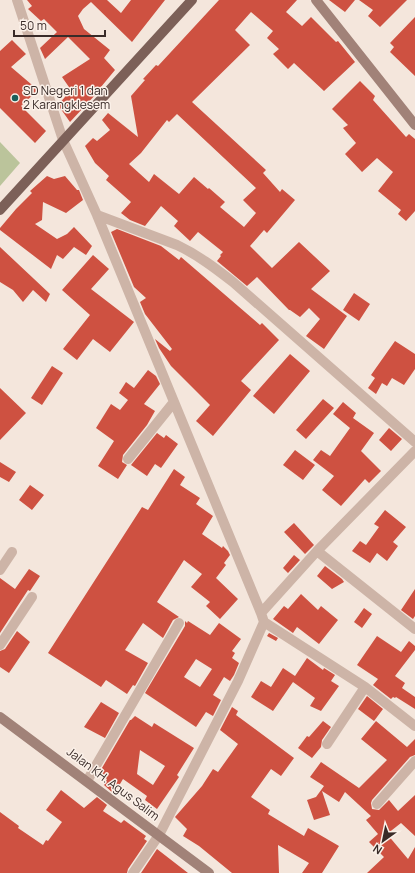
<svg xmlns="http://www.w3.org/2000/svg" width="415" height="873" font-family="Manrope,sans-serif">
	<style>
		.green { fill: #bbc49b }
		.building { fill: #ce5141; fill-rule: evenodd }
		.lines { fill: none; stroke-linecap: round; stroke-linejoin: round }
		.street { stroke: #cdb4a7; stroke-width: 10 }
		.secondary { stroke: #a18278; stroke-width: 10 }
		.primary { stroke: #7c6058; stroke-width: 10 }
		.poi-dot { fill: #1b5e5a; stroke: #fbf1e9; stroke-width: 1.5 }
		.labels { text-anchor: middle; stroke-width: 3; stroke-linejoin: round; paint-order: stroke }
		.poi-label { font-size: 12px; fill: #392b28; stroke: #fbf1e9; text-anchor: start }
		.street-label { font-size: 12px; fill: #392b28; stroke: #fbf1e9 }
	</style>
	<rect width="100%" height="100%" fill="#f4e6dc"/>
	<path class="green" d="M0,142L20,163L0,186Z"/>
	<path class="building" d="M27,0H107L121,13L131,0H165L132,42L91,2L83,9L78,16L84,29L110,50L104,58L115,70L96,93H97L70,122L58,105L71,90L62,77L90,59L68,37L45,59L40,48L57,32L44,19L41,21L28,9L32,6Z
		M219,0H297L286,12L302,26L311,17L336,42L338,41L355,62L324,91L294,63L288,69L273,54L279,49L267,38L273,31L251,12L235,30L250,45L192,102L266,170L263,173L280,192L282,189L295,200L267,233L264,230L250,246L272,268L299,242L330,271L311,289L347,316L324,349L306,336L320,319L309,308L300,317L290,310H289L257,277L247,286L217,261L221,256L220,255L223,252L198,232L190,241L174,226L178,221L161,206L145,226L130,220L121,213L131,202L106,180L109,176L95,163L85,146L93,138L97,141L110,130L102,120L108,113L138,137L131,96L145,80L143,79L156,65L158,66ZM177,114L256,188L243,200L256,213L244,227L220,207L225,202L209,188L208,189L194,177L179,194L154,174L149,182L129,164L141,153L167,120L169,122Z
		M329,0H355L345,12Z
		M359,0H407L380,27L368,16L373,10Z
		M415,17V76L390,52L394,47L390,43Z
		M12,40L26,54L11,67L38,90L21,106L46,131L35,143L0,108V51Z
		M360,81L375,96L373,100L406,137L409,134L415,139V211L406,221L398,214L401,210L378,191L393,172L377,158L362,172L345,154L356,143L343,128L348,125L332,109Z
		M47,176L54,179L65,176L77,190H79L83,200L66,213L43,202L42,220L35,224L57,239L67,234L74,227L92,246L86,255L74,247L63,259L57,255L51,269L0,230V228L16,209L32,193L30,191Z
		M117,229L161,246L179,260L181,257L260,325L262,323L279,340L241,381L251,390L213,436L196,421L210,405L171,366L159,348L155,339L170,351L172,349L145,314L140,302L146,298L134,287L111,232Z
		M0,247L50,294L46,302L33,290L23,302L13,290L0,282Z
		M93,255L109,269L91,289L134,322L110,352L93,339L77,360L63,349L90,315L62,290Z
		M354,293L370,304L359,321L343,310Z
		M395,341L415,354V369L404,385L392,378L387,386L382,383L376,394L368,388L375,378L371,375Z
		M290,354L310,371L274,414L253,396Z
		M52,366L63,373L42,405L31,398Z
		M148,370L156,376L160,384L144,404L155,411L147,425L123,455L122,462L127,465L118,479L98,466L114,441L96,428L111,404L120,410L128,400L119,393L126,382L134,388Z
		M0,388L26,413L0,440Z
		M323,399L334,408L306,439L296,430Z
		M343,402L356,413L353,418L374,433L361,451L381,471L369,483L365,479L341,506L322,490L334,476L313,460L321,450L330,456L350,428L333,414Z
		M389,428L402,439L391,451L379,440Z
		M157,433L164,438L166,435L178,444L161,468L155,464L147,476L131,465Z
		M295,450L315,465L303,480L283,465Z
		M0,462L16,472L9,482L0,477Z
		M174,469L185,477L180,485L200,498L196,504L213,516L202,534L222,548L223,546L228,551L230,555L224,563L226,565L216,578L238,599L220,619L206,606L210,602L191,587L202,574L184,560L157,602L179,617L173,620L163,638L143,623L125,650L148,663L135,686L133,685L127,694L106,680L101,687L48,653L142,507L148,510Z
		M30,485L44,495L32,510L19,500Z
		M385,510L406,527L393,542L398,546L387,561L377,553L370,563L352,551L360,541L366,545L379,527L374,524Z
		M294,523L314,545L305,554L284,532Z
		M294,555L300,560L288,573L283,568Z
		M325,566L342,579L344,582L332,589L317,576Z
		M29,569L40,576L30,591L28,590L0,633V578L15,589Z
		M415,589V616L413,619L401,610Z
		M301,594L318,610L321,606L338,620L319,644L297,627L293,633L273,619L284,606L288,609Z
		M364,608L372,614L362,628L354,622Z
		M185,621L187,623L188,621L210,635L219,623L241,639L232,651L235,653L232,658L239,663L234,675L230,681L224,677L213,695L221,700L213,716L206,712L196,727L145,693L185,626ZM196,659L212,669L200,687L184,677Z
		M17,631L30,642L9,673L0,667V651L5,649Z
		M269,633L278,638L276,641L267,636Z
		M377,636L401,652L409,641L415,646V650L395,676L405,683L402,688L415,697V709L396,697L395,698L393,697L391,699L373,685L378,679L357,665Z
		M307,658L323,670L324,668L335,675L331,681L339,686L321,711L310,706L315,698L293,682L273,711L251,697L261,681L271,687L283,668L295,676Z
		M367,696L383,709L374,721L358,709Z
		M101,702L119,713L105,738L84,727Z
		M232,707L238,711L236,715L294,758L281,776L271,769L251,797L270,810L268,814L304,836L308,828L339,846L322,873H302L309,863L278,845L279,873H232L199,846L183,836L187,829L175,817L202,786L213,769L218,772L238,744L220,730Z
		M135,716L152,727L154,723L194,748L177,775L179,777L157,809L145,800L147,796L123,779L114,794L104,785L107,779L99,773L130,720H131ZM140,750L165,766L153,785L137,774Z
		M323,721L331,727L322,740L321,747L312,758L298,748L307,736L309,737Z
		M376,721L407,747L415,739V755L410,757L372,800L371,803L372,809L379,810L389,800L398,811L415,795V836L401,823L387,834L408,859L415,847V873H367L384,857L369,842L378,834L366,820L371,816L345,792L339,802L322,791L330,815L314,820L307,800L316,797L324,786L310,777L321,762L359,788L387,760L361,739Z
		M61,790L84,808L97,797L107,805L103,811L121,823L124,820L146,836L144,839L147,841L128,869L127,873H0V812L19,826L18,828L43,845L46,840L48,841L62,822L46,810Z
		M157,849L188,873H141Z"/>
	<g class="lines">
		<path class="street" d="M17,0L63,140L97,215L261,613
			M97,215L177,245C198,255 215,268 233,282L415,442
			M128,459L174,402
			M317,551L415,629
			M0,570L12,552
			M264,622L365,687L415,726
			M0,645L32,597
			M327,744L365,687
			M87,781L179,623
			M377,804L415,761
			M133,873L159,835L238,681L264,622L261,613L317,551L415,451"/>
		<path class="secondary" d="M316,0L415,125
			M0,717L209,873"/>
		<path class="primary" d="M0,210L192,0"/>
	</g>
	<circle class="poi-dot" cx="15" cy="98" r="4"/>
	<g class="labels">
		<g class="poi-label">
			<text x="23" y="95">SD Negeri 1 dan<tspan x="23" dy="14">2 Karangklesem</tspan></text>
		</g>
		<g class="street-label">
			<text transform="translate(113 784) rotate(37)" y="4">Jalan KH. Agus Salim</text>
		</g>
	</g>
	<g transform="translate(383 841) rotate(213)" stroke="#fbf1e9" stroke-width="3" paint-order="stroke">
	<path d="M0-3L7 15L0 10L-7 15Z" fill="#392b28"/>
	<text y="-6" font-size="11" font-weight="bold" text-anchor="middle" fill="#392b28">N</text>
	</g>
	<path d="M14 30v6h91v-6" fill="none" stroke="#392b28" stroke-width="2"/>
	<text x="20" y="30" font-size="12" fill="#392b28" stroke="#fbf1e9" stroke-width="3" paint-order="stroke">50 m</text>
</svg>
